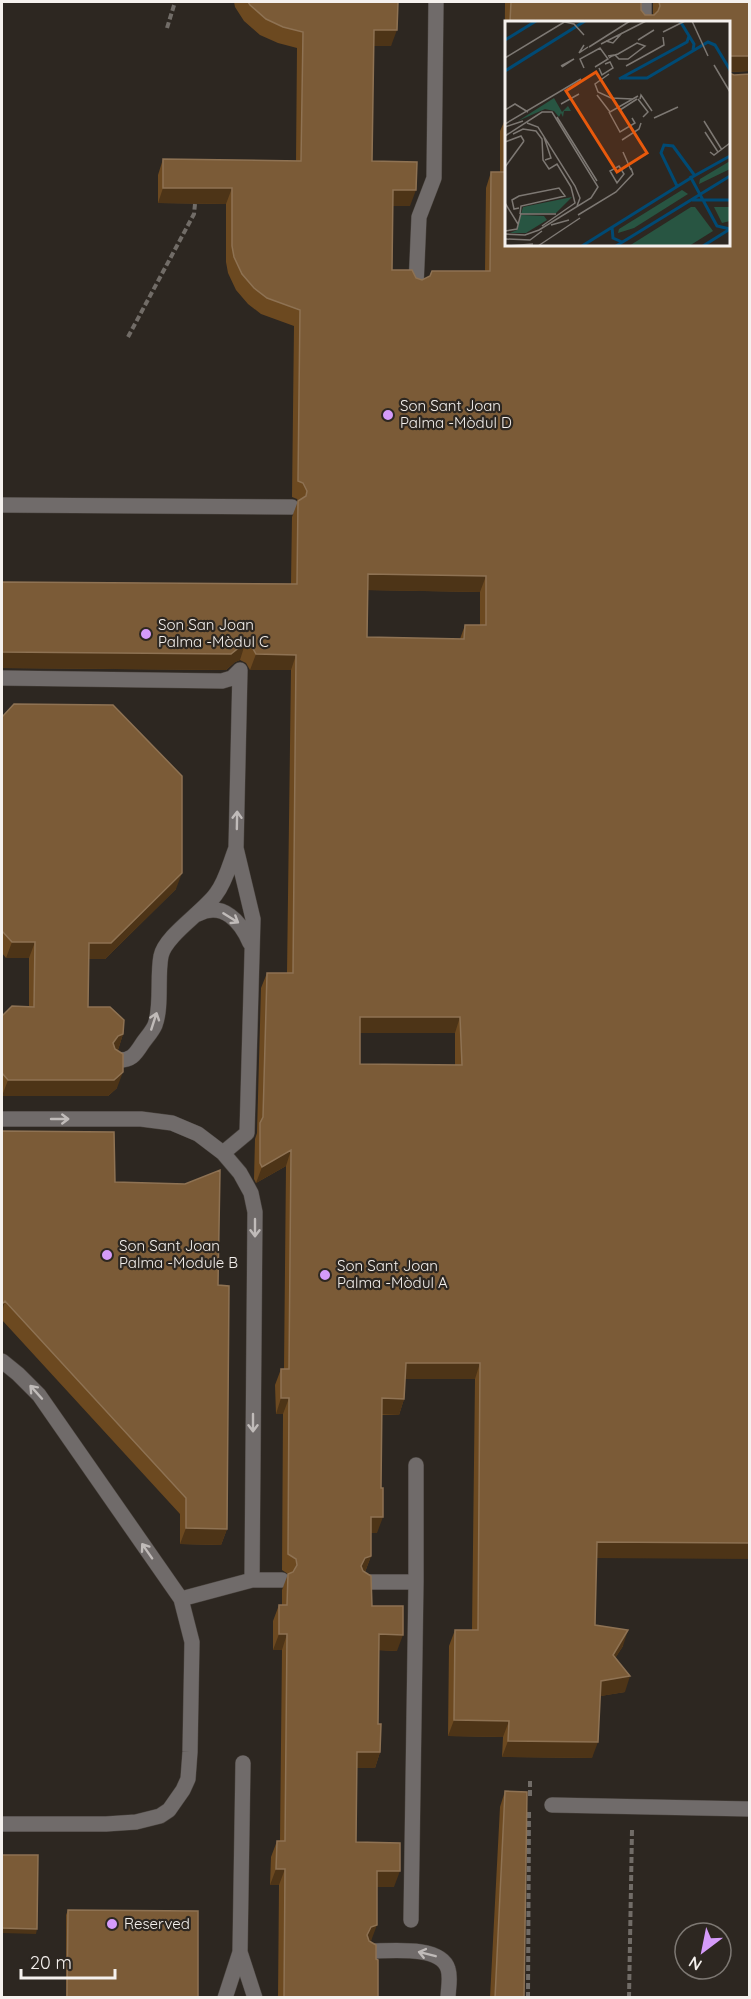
<svg xmlns="http://www.w3.org/2000/svg" width="751" height="1999" font-family="Quicksand,sans-serif">
	<style>
		.lines { fill: none; stroke-linecap: round; stroke-linejoin: round }
		.minor-casing { stroke: #49433e; stroke-width: 16 }
		.path { stroke: #716c67; stroke-width: 4; stroke-dasharray: 6 3; stroke-linecap: butt }
		.minor { stroke: #706b6a; stroke-width: 15 }
		.wall { fill: #6c4920; fill-rule: evenodd }
		.shaded-wall { fill: #4d3417 }
		.building { fill: #7b5b37; stroke: #8e7253; stroke-width: 1.5; fill-rule: evenodd }
		.oneway { stroke: #c0bbb9 }
		.poi-dot { fill: #d59bfa; stroke: #2d2721; stroke-width: 2 }
		.labels { text-anchor: middle; stroke-width: 4.5; stroke-linejoin: round; paint-order: stroke }
		.poi-label { font-size: 15px; fill: #f5f1ee; stroke: #2d2721; text-anchor: start }
		.inset-river { fill: none; stroke: #004a74; stroke-width: 3 }
		.inset-road { fill: none; stroke: #7d7873; stroke-width: 1.5 }
		.view { fill: #e8590c; fill-opacity: 0.15; stroke: #e8590c; stroke-width: 3 }
		.inset-edge { fill: none; stroke: #f5f1ee; stroke-width: 3 }
	</style>
	<rect width="100%" height="100%" fill="#2d2721"/>
	<g class="lines">
		<defs>
			<path id="minor" d="M644,22V2
				M416,286L419,217L434,178L436,2
				M2,505L292,507
				M2,678L222,681L232,678L240,670
				M198,914C223,901 241,922 250,943
				M117,1060C131,1061 135,1055 142,1044C146,1038 152,1032 155,1025C162,1007 157,976 161,956C165,936 203,912 216,894C226,881 230,863 236,848
				M2,1119H141L172,1123L198,1134L223,1153L240,1173L251,1193L255,1212L252,1580
				M223,1153L247,1133L253,919L236,848L240,670
				M2,1361L18,1374L39,1395L181,1599L192,1642L190,1752L188,1779L183,1790L169,1810L160,1816L136,1822L106,1824H2
				M416,1465V1582
				M365,1582H416L411,1920
				M181,1599L252,1580H282
				M552,1805L750,1809
				M371,1951C390,1951 441,1945 448,1969C451,1978 448,1989 448,1998
				M240,1952L255,1998
				M225,1998L240,1952L243,1763"/>
		</defs>
		<use href="#minor" class="minor-casing"/>
		<path class="path" d="M167,28L175,2
			M128,337L194,214L195,204
			M530,1796V1779
			M528,1998L529,1812
			M629,1998L632,1830"/>
		<use href="#minor" class="minor"/>
	</g>
	<path class="wall" d="M234,2H395L391,46H373L372,161L410,206H393L392,270L422,280L485,271L486,188L491,172H500V131L504,122L505,2H641V10L645,15H653V2H750V71L729,72V22H507V244L596,1558L595,1625L623,1646L615,1658L625,1692L600,1696L592,1758L502,1757L503,1737L448,1736L449,1646L455,1630H472L475,1379H405L404,1399L399,1415H382L377,1533H371V1556L365,1572L372,1606L397,1651L379,1650L378,1724L380,1752L375,1768H357L356,1842L394,1887H377L371,1941L376,1959L378,1998H278L279,1885H270L271,1857L277,1841H280L282,1650H273V1621L279,1605H282V1590L288,1574L282,1570L283,1414H276L275,1385L281,1369H284L286,1166L256,1183L254,1179L255,1139L257,1133L261,988L267,973H287L291,670H250L246,663L240,660L235,662L226,670L2,668V582L291,584L292,517L298,501L297,499L292,497L294,326L261,314L248,304L236,290L228,273L226,262V204L158,203V175L163,159L296,161L297,48L278,43L260,35L244,21L235,7ZM368,590L480,592V625H465L460,639L367,637ZM360,1033H455V1065L360,1064Z
		M2,717L176,889L105,959H88V1007L123,1034L118,1050L117,1088L108,1096H2V1016L29,1007V958H6L2,953Z
		M2,1131L115,1182L218,1285L227,1529L221,1545L180,1544V1514L2,1320Z
		M505,1791L524,1998H490L500,1807Z
		M68,1910L198,1998H66V1915Z"/>
	<path class="shaded-wall" d="M374,30H397L391,46H368Z
		M729,56H750V71L729,72Z
		M163,188H232L226,204L158,203Z
		M393,190H416L410,206H387Z
		M368,574L486,576L480,592L362,590Z
		M245,644L240,660L235,662L226,670L2,668V652L241,646Z
		M256,654L296,655L291,670H250Z
		M182,873L176,889L105,959H83L89,943Z
		M12,942H35L29,958H6Z
		M360,1017H460L455,1033H354Z
		M123,1034L118,1050L112,1052L113,1043L118,1036Z
		M123,1072L117,1088L108,1096H2L8,1080Z
		M291,1150L286,1166L256,1183L262,1167Z
		M5,1301L2,1312V1304Z
		M406,1363H480L475,1379H400Z
		M281,1398H289L283,1414H276Z
		M382,1398L404,1399L399,1415L376,1414Z
		M371,1517H383L377,1533H365Z
		M186,1528L227,1529L221,1545L180,1544Z
		M597,1542L750,1543V1559L591,1558Z
		M371,1556L365,1572L360,1574L361,1566L365,1558Z
		M628,1630L623,1646L607,1671L613,1655Z
		M279,1634H287L282,1650H273Z
		M379,1634L403,1635L397,1651L373,1650Z
		M630,1676L625,1692L595,1697L601,1681Z
		M454,1720L509,1721L503,1737L448,1736Z
		M508,1741L598,1742L592,1758L502,1757Z
		M357,1752H380L375,1768H351Z
		M276,1869H285L279,1885H270Z
		M377,1871H400L394,1887H371Z
		M377,1925L371,1941L365,1943L367,1935L371,1927Z
		M2,1928L37,1929L36,1934L2,1933Z"/>
	<path class="building" d="M248,2H398L397,30H374L372,161L417,162L416,190H393L392,270H412L416,278L422,280L430,276L432,271H490L491,172H505L506,115L507,244H729V73L734,75L750,74V1543L597,1542L595,1625L628,1630L613,1655L630,1676L601,1681L598,1742L508,1741L509,1721L454,1720L455,1630H478L480,1363H406L404,1399L382,1398L381,1488H383V1517H371V1556L365,1558L361,1566L363,1571L371,1576L372,1606H403V1635L379,1634L378,1724H381L380,1752H357L356,1842L400,1843V1871H377V1925L371,1927L367,1935L369,1941L376,1945V1959L378,1960V1998H284L285,1869H276L277,1841H285L287,1634H279V1605H287L288,1574L293,1572L297,1565L296,1559L288,1554L289,1398H281V1369H289L291,1150L262,1167L260,1163V1123L263,1117L267,973H293L296,655L256,654L252,647L245,644L241,646L231,654L2,652V582L297,584L298,501L306,496L307,491L303,483L298,481L300,310L267,298L254,288L242,274L234,257L232,246V188H163V159L301,161L303,32L283,27L266,19L250,5ZM368,574L486,576V625H465L464,639L367,637ZM360,1017H460L462,1065L360,1064Z
		M511,2H641V10L645,15H654L658,11L660,6L659,2H750V56H729V57V22H510Z
		M14,704L113,705L182,776V873L111,943H89L88,1007H110L124,1020L123,1034L118,1036L113,1043L115,1049L123,1054V1072L114,1080H8L2,1073V1016L12,1006L34,1007L35,942H12L2,931V717Z
		M2,1131L114,1132L115,1182L185,1184L220,1170L218,1285L229,1286L227,1529L186,1528V1498L5,1301L2,1304Z
		M505,1791L527,1792L524,1998H495Z
		M2,1855H38L37,1929L2,1928Z
		M68,1910L198,1911V1998H67Z"/>
	<defs><path id="oneway-shaft" d="M-6 0H5M1.5-3L5.5 0L1.5 3" fill="none" stroke-width="1.6" stroke-linecap="round" stroke-linejoin="round" transform="scale(1.5)"/></defs>
	<g class="oneway">
		<use href="#oneway-shaft" transform="translate(237 820) rotate(-89)"/>
		<use href="#oneway-shaft" transform="translate(231 918) rotate(32)"/>
		<use href="#oneway-shaft" transform="translate(154 1021) rotate(-72)"/>
		<use href="#oneway-shaft" transform="translate(60 1119)"/>
		<use href="#oneway-shaft" transform="translate(255 1228) rotate(90)"/>
		<use href="#oneway-shaft" transform="translate(36 1392) rotate(-132)"/>
		<use href="#oneway-shaft" transform="translate(253 1423) rotate(90)"/>
		<use href="#oneway-shaft" transform="translate(147 1551) rotate(-125)"/>
		<use href="#oneway-shaft" transform="translate(427 1954) rotate(-166)"/>
	</g>
	<g class="poi-dot">
		<circle cx="388" cy="415" r="6"/>
		<circle cx="146" cy="634" r="6"/>
		<circle cx="107" cy="1255" r="6"/>
		<circle cx="325" cy="1275" r="6"/>
		<circle cx="112" cy="1924" r="6"/>
	</g>
	<g class="labels">
		<g class="poi-label">
			<text x="400" y="411">Son Sant Joan<tspan x="400" dy="17">Palma -Mòdul D</tspan></text>
			<text x="158" y="630">Son San Joan<tspan x="158" dy="17">Palma -Mòdul C</tspan></text>
			<text x="119" y="1251">Son Sant Joan<tspan x="119" dy="17">Palma -Module B</tspan></text>
			<text x="337" y="1271">Son Sant Joan<tspan x="337" dy="17">Palma -Mòdul A</tspan></text>
			<text x="124" y="1929">Reserved</text>
		</g>
	</g>
	<g transform="translate(505 21)">
		<rect width="225" height="225" fill="#2d2721"/>
		<path d="M49,77L57,91L63,85L66,90H59L58,96L56,92L54,96L49,90L40,88L13,100ZM225,140V148L194,163L195,158ZM177,169L183,173L129,207L113,212L114,208ZM67,176L51,192L16,193L18,186ZM186,186H190L208,210L184,225H124ZM209,186H225V200L217,202ZM16,194L39,195L42,199L21,212H5L12,209Z" fill="#285542"/>
		<path class="inset-river" d="M175,0L189,23L188,29M0,19L31,0M0,50L80,0M117,57H142L203,21L210,24L225,49M114,58L182,21L184,15M185,155L212,205L225,208M189,155L225,135M172,165L156,132L159,124L168,125L190,155M187,179H225M107,206L108,217L117,221M77,225L189,155M111,225L225,155M198,225L225,208"/>
		<path class="inset-road" d="M187,0L203,35M60,1L69,3L79,14M158,11L180,0M133,19L149,9M101,20L108,22L117,12M96,23L141,0M79,24L74,32L83,26M84,26L125,0M103,35L109,34H110L114,38H123L140,25L132,22L113,33L107,35L104,37M0,37L61,0M209,44L225,71M56,45L69,38L57,46M121,45L159,24L158,16M79,47L75,38L95,27L103,38L90,46M94,47L97,54L108,47L105,41L100,43M104,53L90,63L93,71L106,77L128,78M92,74L105,91L133,75M133,78L143,91L138,96M135,78L136,74L147,90M56,83L74,73M0,89L10,83L23,91M115,89L132,78M104,91L115,111L130,102L127,97M52,96L92,160M149,97L173,86M199,100L217,129M22,102L33,106L70,165L75,177L72,185M0,103L76,58M0,106L18,100M200,111L213,131M8,113L18,108L31,110L37,118L38,139L44,148L52,143L66,166M0,115L37,91H47L93,166L86,177L34,209L20,214L0,213M39,116L46,137L40,139M117,119L134,108L136,102M0,121L16,115L19,120M118,131L126,149M205,131L209,134L225,122M114,145L119,153L112,162L105,150ZM0,146L19,120M0,182L13,203M14,187L9,188L7,179L14,175L54,167L60,175L16,185L15,193M16,193H51M73,194L111,171L128,153L126,147M46,204L64,199M37,205L70,182L66,166M0,210L12,208L16,192M0,218L25,219L37,210M2,225L28,223M33,225L75,197"/>
		<path class="view" d="M91,51L142,132L112,151L61,70Z"/>
		<rect width="225" height="225" class="inset-edge"/>
	</g>
	<rect width="751" height="1999" fill="none" stroke="#f5f1ee" stroke-width="6"/>
	<g transform="translate(703 1951) rotate(212)"><circle r="28" fill="#2d2721" stroke="#7d7873" stroke-width="1.5"/>
	<path d="M0-4.5L10 22L0 15L-10 22Z" fill="#d59bfa"/>
	<text y="-9" font-size="16" font-weight="bold" text-anchor="middle" fill="#f5f1ee">N</text>
	</g>
	<path d="M21 1969v9h94v-9" fill="none" stroke="#f5f1ee" stroke-width="3"/>
	<text x="30" y="1969" font-size="18" fill="#f5f1ee" stroke="#2d2721" stroke-width="4.5" paint-order="stroke">20 m</text>
</svg>
